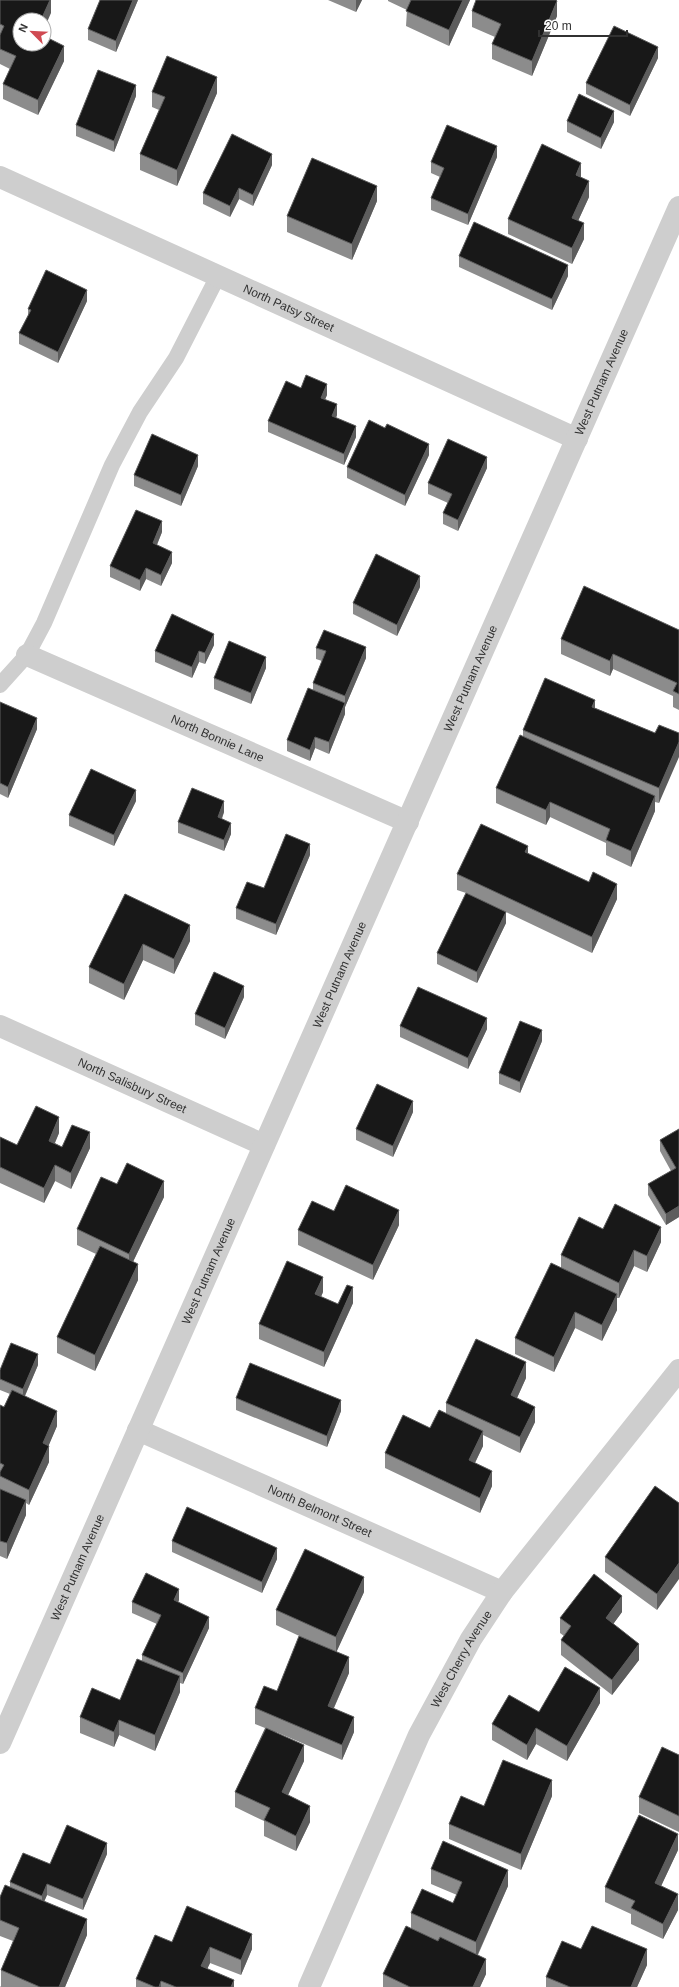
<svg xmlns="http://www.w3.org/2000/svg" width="679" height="1987" font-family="Helvetica,sans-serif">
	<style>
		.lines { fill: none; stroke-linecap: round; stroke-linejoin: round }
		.service { stroke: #cecece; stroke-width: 16 }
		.minor { stroke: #cecece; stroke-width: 22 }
		.wall { fill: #8c8c8c }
		.shaded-wall { fill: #5d5d5d }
		.building { fill: #181818; stroke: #5d5d5d }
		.labels { text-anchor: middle; stroke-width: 4; stroke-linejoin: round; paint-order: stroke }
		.street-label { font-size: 12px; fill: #313131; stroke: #fff }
	</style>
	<rect width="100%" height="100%" fill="#fff"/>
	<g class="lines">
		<path class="service" d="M0,685L27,655L44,623L112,465L140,412L176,358L218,276"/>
		<g class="minor">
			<path id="s1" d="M0,177L577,439"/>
			<path id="s2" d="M27,655L408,822"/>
			<path id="s3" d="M0,1026L264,1145"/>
			<path id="s4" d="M138,1430L502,1592"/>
			<path id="s5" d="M0,1743L679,207"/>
			<path id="s6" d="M309,1987L419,1735L471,1639L502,1592L679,1370"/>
		</g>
	</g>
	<path class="wall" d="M0,0H51V13L20,20L64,61L38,115L3,99V84L10,69L0,64Z
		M138,0L116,52L88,40V29Z
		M328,0H362L356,12Z
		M388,0H470L449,46L406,26L407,10L388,1Z
		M472,11L557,16L532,76L492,59V44L495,37L472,27Z
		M658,58L630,116L586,94V83Z
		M152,92L217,93L177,186L140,170V154L159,110L152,107Z
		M136,96L114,152L76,136V125Z
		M567,121L614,122L601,149L567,132Z
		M497,157L468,225L431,210V198L440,177L431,173V162Z
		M272,165L253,206L239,199L230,217L203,204V193Z
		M581,178L589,197L578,221L584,239L572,264L508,234V219Z
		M377,201L352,260L287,232V216Z
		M459,256L568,276L552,310L459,267Z
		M87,301L58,363L19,344V333L28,316V309Z
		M301,388L327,395L325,399L337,415L336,418L356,437L344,465L268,432V421Z
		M429,455L405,506L347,478V467Z
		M198,466L181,506L134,486V475Z
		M487,468L458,531L443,524V513L448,503L428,494V483Z
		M162,532L157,545L172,563L161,586L146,579L140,591L110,577V566Z
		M420,587L397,636L353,614V603Z
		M679,630V710L673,707V696L613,669L610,676L561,654V639Z
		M214,645L205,664L199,662L192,678L155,662V651Z
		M316,648L366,658L345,707V714L329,754L315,748L310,761L287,751V740L313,690V683L322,661L316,659Z
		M266,668L251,704L214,689V678Z
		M0,702L37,729L8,798L0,794Z
		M595,708L655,733H679L659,803L655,802V811L631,867L606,855V843L550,817L546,825L496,803V788L523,737V730Z
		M136,801L114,846L69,826V815Z
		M224,812L222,819L231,834L224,851L178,833V822Z
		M528,854L617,899L592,953L506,912V923L477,983L437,964V953L466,893L457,890V874Z
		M310,855L276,935L236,919V908Z
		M125,894L190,941L174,974L143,960L124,1000L89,983V967Z
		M244,997L225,1039L195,1025V1014Z
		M400,1026L487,1029L468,1069L400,1037Z
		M542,1041L520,1093L499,1084V1073Z
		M413,1112L393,1157L356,1140V1129Z
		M679,1129V1217L666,1225L648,1195V1184L671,1171L660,1151V1140Z
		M59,1133L55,1143L62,1147L90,1148L71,1189L55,1181L44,1203L0,1183V1137L17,1145Z
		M117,1184L164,1197L133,1262L138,1280L95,1371L57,1353V1337L96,1254L77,1245V1229Z
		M334,1211L399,1225L373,1280L298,1245V1230Z
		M603,1229L661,1242L647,1272L634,1266L619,1298H617V1310L602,1341L575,1328L554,1372L515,1354V1338L561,1268V1255Z
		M323,1292L321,1297L338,1304L353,1303L324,1367L259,1339V1324Z
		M38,1365L25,1396L57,1426L48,1446L49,1462L29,1505L26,1503V1515L7,1559L0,1556V1405L4,1407L10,1394L0,1390V1370Z
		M526,1378L517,1398L535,1422L520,1453L483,1435V1446L475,1463L492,1486L480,1513L385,1468V1453L430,1428L446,1413V1403Z
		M236,1398L341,1411L327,1447L236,1410Z
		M679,1503L657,1610L605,1572V1557Z
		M172,1541L277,1559L262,1593L172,1552Z
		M364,1592L336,1652L349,1673L334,1708L354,1732L342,1760L276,1732L304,1761L288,1795L310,1822L296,1851L264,1836V1821L235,1807V1792L265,1728L255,1724V1708L277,1691L312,1642L276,1625V1610Z
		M179,1600L178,1602L209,1628L183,1684L180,1683V1692L155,1751L119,1735L114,1747L80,1733V1717L120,1700L142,1661V1655L157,1624L132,1613V1602Z
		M622,1612L613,1624L639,1660L612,1695L561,1655V1640L564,1636L560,1633V1618Z
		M600,1703L567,1761L536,1744L527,1760L492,1740V1724L539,1712Z
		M679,1755V1832L639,1813V1797Z
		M552,1796L521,1870L449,1839V1824L484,1806Z
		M678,1850L661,1886L678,1910L663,1939L631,1924V1914L605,1902V1887Z
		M107,1854L83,1910L47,1895L44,1901L87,1935L65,1987H0L1,1986V1970L13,1941L0,1936V1897L10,1887V1882L50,1864Z
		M431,1869L508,1886L478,1955L486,1974L480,1987H383V1974L411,1929V1913L453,1903L457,1895L431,1884Z
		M172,1942L252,1949L241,1975L210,1963L207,1969L234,1987H136V1979Z
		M581,1949L647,1965L637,1987H546V1977Z"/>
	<path class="shaded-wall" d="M50,0H51V13L44,29V20H41Z
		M133,0H138L116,52V41Z
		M356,0H362L356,12Z
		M463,0H470L449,46V30Z
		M557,1V16L532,76V61Z
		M64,46V61L38,115V100Z
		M658,47V58L630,116V105Z
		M217,77V93L177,186V170Z
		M136,85V96L114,152V141Z
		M614,111V122L601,149V138Z
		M497,146V157L468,225V214Z
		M272,154V165L253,206V195Z
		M581,163V178L576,175Z
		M589,181V197L572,234V218Z
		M377,186V201L352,260V244Z
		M239,188V199L230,217V206Z
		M584,223V239L572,264V248Z
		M568,265V276L552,310V299Z
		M87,290V301L58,363V352Z
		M327,384V395L321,409V398Z
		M337,404V415L332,427V416Z
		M356,426V437L344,465V454Z
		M429,444V455L405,506V495Z
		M198,455V466L181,506V495Z
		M487,457V468L458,531V520Z
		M162,521V532L153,554V543Z
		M172,552V563L161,586V575Z
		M146,568V579L140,591V580Z
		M420,576V587L397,636V625Z
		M214,634V645L205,664V653Z
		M366,647V658L345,707V696Z
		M199,651V662L192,678V667Z
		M613,654V669L610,676V661Z
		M266,657V668L251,704V693Z
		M595,700V715L592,707Z
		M345,703V714L329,754V742Z
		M37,718V729L8,798V787Z
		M315,737V748L310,761V750Z
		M679,742V757L659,803V788Z
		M136,790V801L114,846V835Z
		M655,796V811L631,867V851Z
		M224,801V812L218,828V817Z
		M550,802V817L546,825V810Z
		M231,823V834L224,851V840Z
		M310,844V855L276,935V924Z
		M528,846V861L525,852Z
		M617,884V899L592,953V937Z
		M506,912V923L477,983V972Z
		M190,925V941L174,974V959Z
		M143,944V960L124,1000V984Z
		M244,986V997L225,1039V1028Z
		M487,1018V1029L468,1069V1058Z
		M542,1030V1041L520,1093V1082Z
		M413,1101V1112L393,1157V1146Z
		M59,1117V1133L49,1156V1141Z
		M90,1132V1148L71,1189V1173Z
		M55,1165V1181L44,1203V1188Z
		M164,1181V1197L129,1270V1254Z
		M679,1206V1217L666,1225V1214Z
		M399,1210V1225L373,1280V1265Z
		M661,1227V1242L647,1272V1256Z
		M634,1250V1266L619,1298V1283Z
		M138,1264V1280L95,1371V1355Z
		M323,1277V1292L315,1310V1294Z
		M353,1287V1303L324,1367V1352Z
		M617,1294V1310L602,1341V1325Z
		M575,1312V1328L554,1372V1357Z
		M38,1354V1365L23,1400V1389Z
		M526,1362V1378L511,1411V1395Z
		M341,1400V1411L327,1447V1436Z
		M535,1407V1422L520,1453V1437Z
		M57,1411V1426L43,1459V1443Z
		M483,1431V1446L469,1475V1460Z
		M49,1446V1462L29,1505V1490Z
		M492,1471V1486L480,1513V1498Z
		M26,1500V1515L7,1559V1543Z
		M277,1548V1559L262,1593V1582Z
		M679,1563V1579L657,1610V1594Z
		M364,1577V1592L336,1653V1637Z
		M179,1589V1600L174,1611V1600Z
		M622,1596V1612L606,1634V1618Z
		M209,1617V1628L183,1684V1673Z
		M639,1644V1660L612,1695V1680Z
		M349,1657V1673L328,1721V1706Z
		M180,1676V1692L155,1751V1735Z
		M600,1688V1703L567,1761V1746Z
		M354,1717V1732L342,1760V1745Z
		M119,1720V1735L114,1747V1732Z
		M536,1728V1744L527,1760V1745Z
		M304,1745V1761L282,1808V1792Z
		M552,1780V1796L521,1870V1854Z
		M310,1806V1822L296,1851V1836Z
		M678,1834V1850L655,1899V1883Z
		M107,1843V1854L83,1910V1899Z
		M508,1870V1886L476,1958V1942Z
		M47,1884V1895L42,1907V1896Z
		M678,1894V1910L663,1939V1924Z
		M87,1919V1935L65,1987H59Z
		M252,1934V1949L241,1975V1960Z
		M210,1947V1963L201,1982V1966Z
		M647,1949V1965L637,1987H631Z
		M486,1959V1974L480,1987H473Z
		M234,1980V1987H231Z
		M161,1981V1987H159Z"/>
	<path class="building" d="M0,0H50L41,20H20V44H44V36L64,46L38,100L3,84L16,56L0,49V35L4,26L0,24Z
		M100,0H133L116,41L88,29Z
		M411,0H463L449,30L406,11Z
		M476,0H556L557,1L532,61L492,44L501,24L472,11Z
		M614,26L658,47L630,105L586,83Z
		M167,56L217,77L177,170L140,154L165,97L152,92Z
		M98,70L136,85L114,141L76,125Z
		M579,94L614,111L601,138L567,121Z
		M447,125L497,146L468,214L431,198L444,168L431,162Z
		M232,134L272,154L253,195L239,188L230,206L203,193Z
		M542,144L581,163L576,175L589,181L572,218L584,223L572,248L508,219Z
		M312,158L377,186L352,244L287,216Z
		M474,222L568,265L552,299L459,256Z
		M46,270L87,290L58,352L19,333L31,310L28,309Z
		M306,375L327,384L321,398L337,404L332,416L356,426L344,454L268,421L286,381L301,388Z
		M369,420L385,428L387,424L429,444L405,495L347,467Z
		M152,434L198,455L181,495L134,475Z
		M448,439L487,457L458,520L443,513L452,494L428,483Z
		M136,510L162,521L153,543L172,552L161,575L146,568L140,580L110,566Z
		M376,554L420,576L397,625L353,603Z
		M584,586L679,630V694L673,691L677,683L613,654L610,661L561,639Z
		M172,614L214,634L205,653L199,651L192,667L155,651Z
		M324,630L366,647L345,696L313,683L326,651L316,648Z
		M229,641L266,657L251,693L214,678Z
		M545,678L595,700L592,707L655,733L659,725L679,733V742L659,788L523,730Z
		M308,688L345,703L329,742L315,737L310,750L287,740Z
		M0,702L37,718L8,787L0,783Z
		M520,735L655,796L631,851L606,840L610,829L550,802L546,810L496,788Z
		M91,769L136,790L114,835L69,815Z
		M192,788L224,801L218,817L231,823L224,840L178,822Z
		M481,824L528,846L525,852L589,882L593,872L617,884L592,937L457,874Z
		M286,834L310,844L276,924L236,908L247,882L264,888Z
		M466,893L506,912L477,972L437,953Z
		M125,894L190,925L174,959L143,944L124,984L89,967Z
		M214,972L244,986L225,1028L195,1014Z
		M418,987L487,1018L468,1058L400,1026Z
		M520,1021L542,1030L520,1082L499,1073Z
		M377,1084L413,1101L393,1146L356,1129Z
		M36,1106L59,1117L49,1141L62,1147L72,1125L90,1132L71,1173L55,1165L44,1188L0,1167V1137L17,1145Z
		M679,1129V1206L666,1214L648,1184L676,1168L660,1140Z
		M127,1163L164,1181L129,1254L77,1229L101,1177L117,1184Z
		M346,1185L399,1210L373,1265L298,1230L312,1201L334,1211Z
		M615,1204L661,1227L647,1256L634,1250L619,1283L561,1255L579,1217L603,1229Z
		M100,1246L138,1264L95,1355L57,1337Z
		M287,1261L323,1277L315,1294L338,1304L347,1285L353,1287L324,1352L259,1324Z
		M551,1263L617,1294L602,1325L575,1312L554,1357L515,1338Z
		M476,1339L526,1362L511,1395L535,1407L520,1437L446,1403Z
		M11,1343L38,1354L23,1389L0,1379V1370Z
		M250,1363L341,1400L327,1436L236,1398Z
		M12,1390L57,1411L43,1443L49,1446L29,1490L0,1476V1472L4,1465L0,1463V1405L4,1407Z
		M439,1410L483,1431L469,1460L492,1471L480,1498L385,1453L403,1415L430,1428Z
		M655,1486L679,1503V1563L657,1594L605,1557Z
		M0,1489L26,1500L7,1543L0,1541Z
		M187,1507L277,1548L262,1582L172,1541Z
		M305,1549L364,1577L336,1637L276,1610Z
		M146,1573L179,1589L174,1600L209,1617L183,1673L142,1655L161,1615L132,1602Z
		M594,1574L622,1596L606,1618L639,1644L612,1680L561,1640L571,1626L560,1618Z
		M299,1636L349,1657L328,1706L354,1717L342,1745L255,1708L264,1686L277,1691Z
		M137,1659L180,1676L155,1735L119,1720L114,1732L80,1717L92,1688L120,1700Z
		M565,1667L600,1688L567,1746L536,1728L527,1745L492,1724L509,1695L539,1712Z
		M266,1728L304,1745L282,1792L310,1806L296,1836L264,1820L270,1808L235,1792Z
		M662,1747L679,1755V1816L639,1797Z
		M503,1760L552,1780L521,1854L449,1824L461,1796L484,1806Z
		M639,1815L678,1834L655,1883L678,1894L663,1924L631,1908L635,1901L605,1887Z
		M67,1825L107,1843L83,1899L47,1884L42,1896L10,1882L23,1853L50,1864Z
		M443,1841L508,1870L476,1942L411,1913L422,1889L453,1903L462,1882L431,1869Z
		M5,1885L87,1919L59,1987H40L1,1970L19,1928L0,1920V1897Z
		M187,1906L252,1934L241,1960L210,1947L201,1966L234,1980L231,1987H176L161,1981L159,1987H155L136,1979L155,1935L172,1942Z
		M406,1926L438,1941L440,1937L486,1959L473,1987H410L383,1974Z
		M592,1926L647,1949L631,1987H570L546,1977L562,1941L581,1949Z"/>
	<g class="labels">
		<g class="street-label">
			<text dy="4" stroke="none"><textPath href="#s1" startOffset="317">North Patsy Street</textPath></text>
			<text dy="4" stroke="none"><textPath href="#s5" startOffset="1488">West Putnam Avenue</textPath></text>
			<text dy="4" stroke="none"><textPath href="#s5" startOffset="1164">West Putnam Avenue</textPath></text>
			<text dy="4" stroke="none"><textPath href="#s2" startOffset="208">North Bonnie Lane</textPath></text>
			<text dy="4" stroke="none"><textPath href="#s5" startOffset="840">West Putnam Avenue</textPath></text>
			<text dy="4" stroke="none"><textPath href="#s3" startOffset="145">North Salisbury Street</textPath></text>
			<text dy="4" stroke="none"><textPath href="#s5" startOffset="516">West Putnam Avenue</textPath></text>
			<text dy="4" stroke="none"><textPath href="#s4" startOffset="199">North Belmont Street</textPath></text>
			<text dy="4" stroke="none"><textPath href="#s5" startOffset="192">West Putnam Avenue</textPath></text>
			<text dy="4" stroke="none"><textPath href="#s6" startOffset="362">West Cherry Avenue</textPath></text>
		</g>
	</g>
	<g transform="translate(32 32) rotate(294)"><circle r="19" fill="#ffffff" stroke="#adadad"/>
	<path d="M0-3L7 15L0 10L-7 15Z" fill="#d04a52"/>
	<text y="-6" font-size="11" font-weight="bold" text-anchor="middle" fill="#313131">N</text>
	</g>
	<path d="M539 30v6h88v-6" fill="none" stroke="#313131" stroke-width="2"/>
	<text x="545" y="30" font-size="12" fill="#313131" stroke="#ffffff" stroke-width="3" paint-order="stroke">20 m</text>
</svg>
